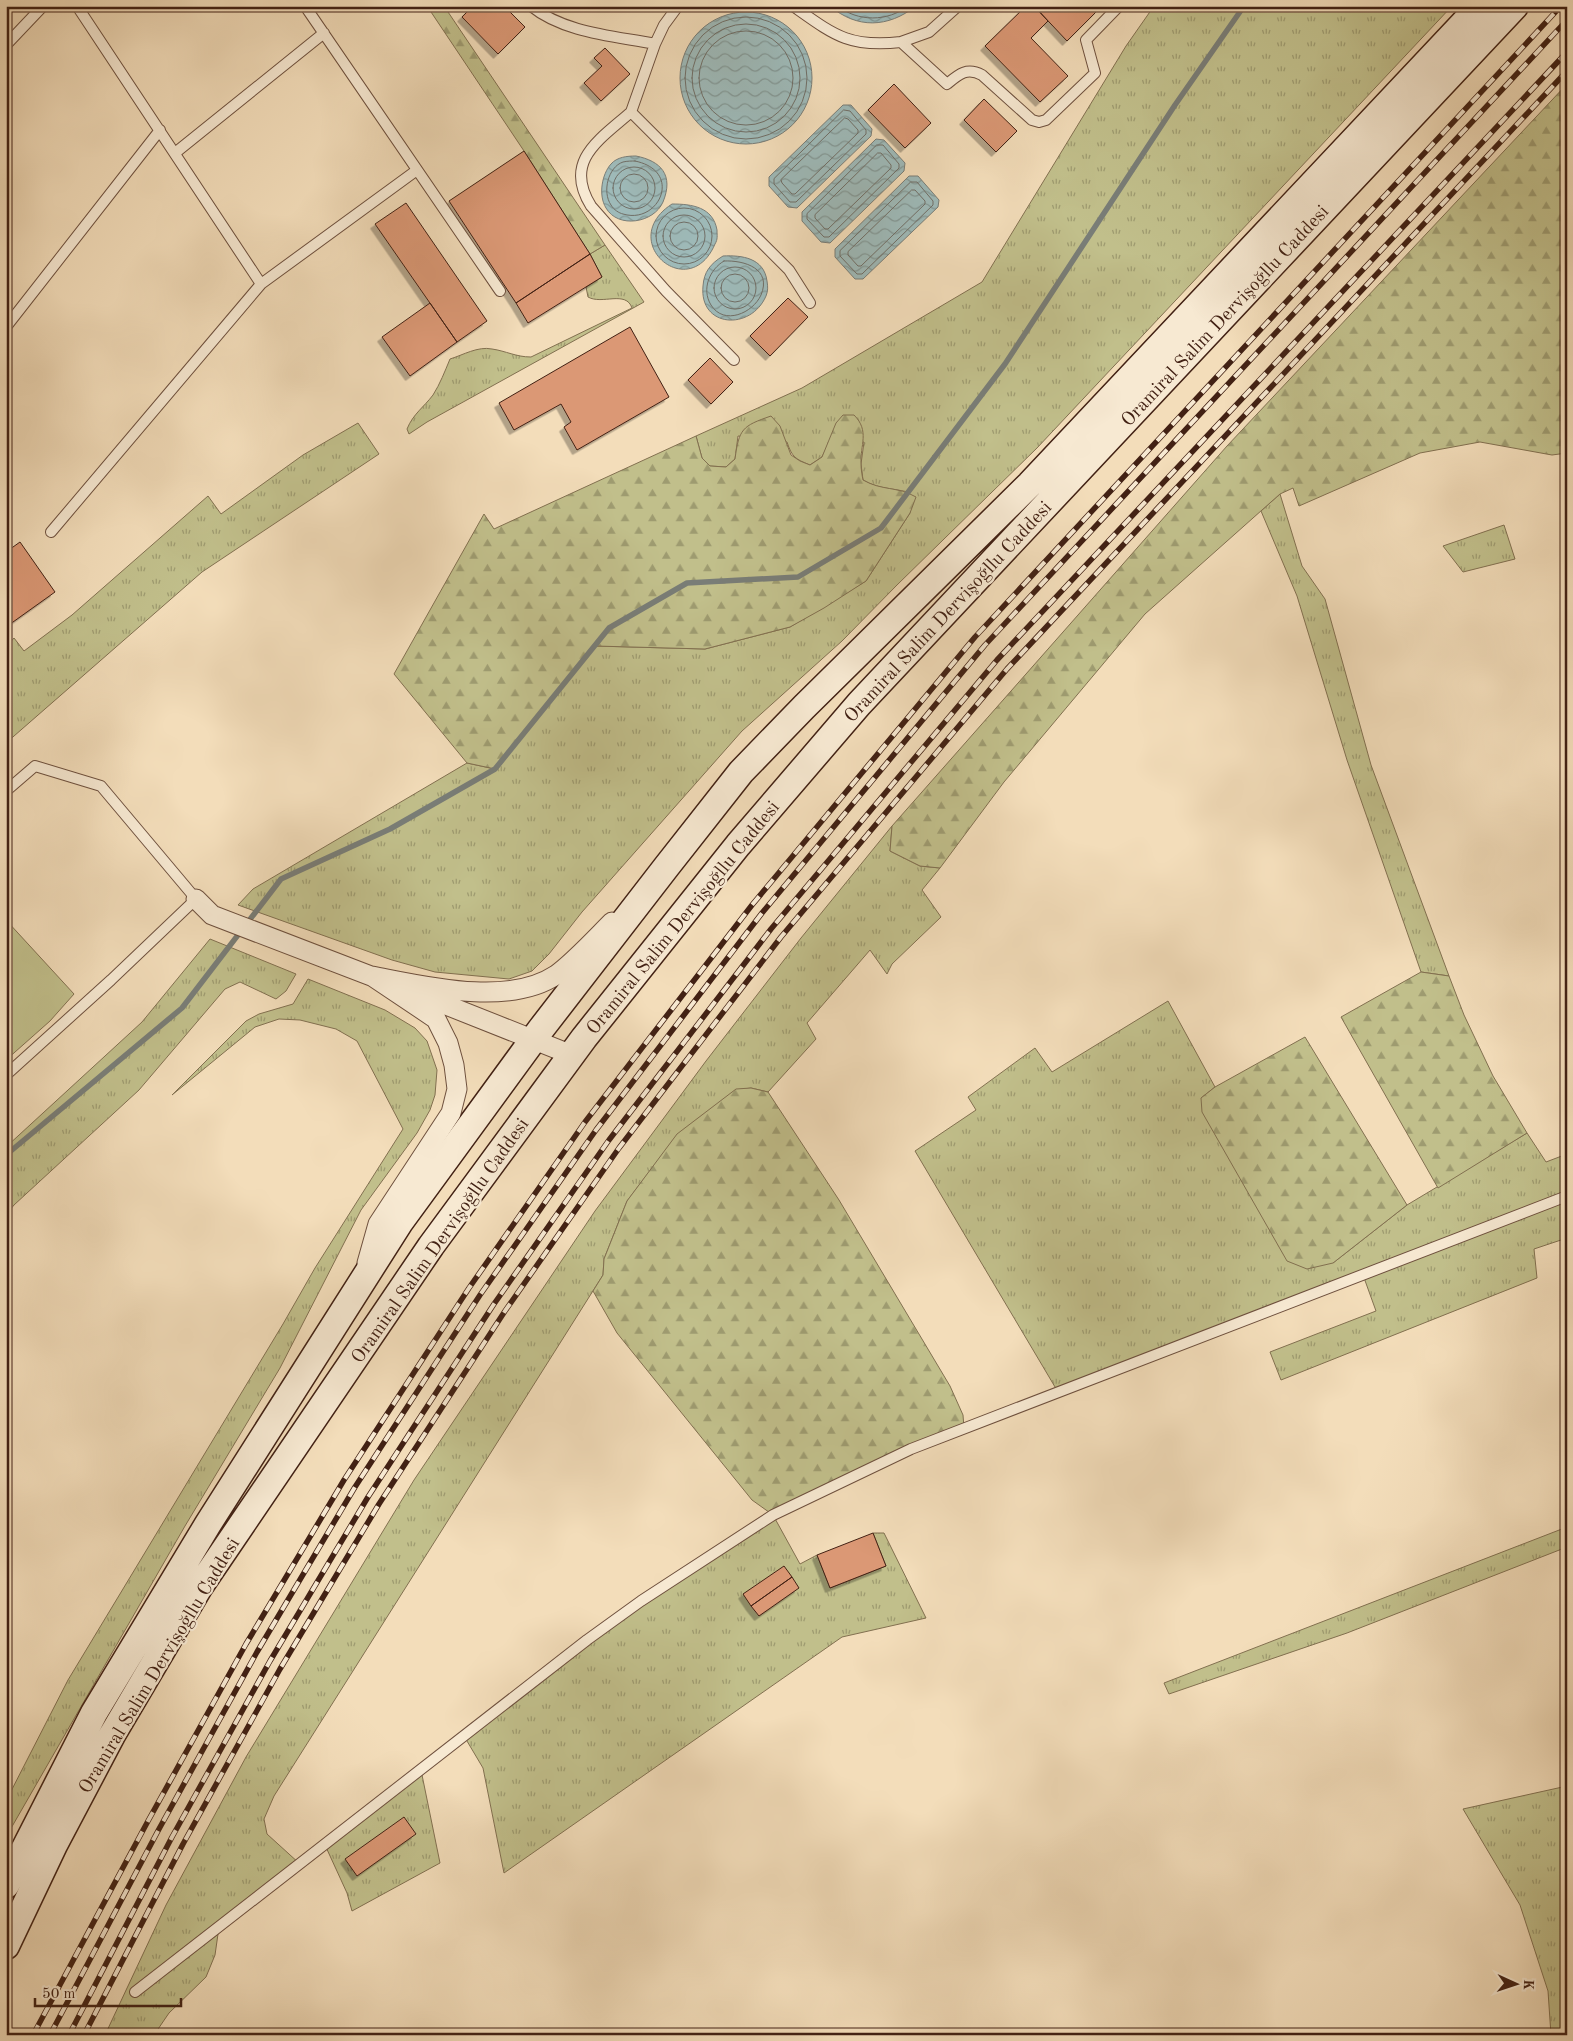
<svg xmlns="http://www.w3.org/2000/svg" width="1573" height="2041" font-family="'Old Standard TT',serif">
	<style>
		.grass { fill: url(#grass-tufts); stroke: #827050 }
		.forest { fill: url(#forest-firs); stroke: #827050 }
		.garden { fill: #c1bf8b; stroke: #827050 }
		.water { fill: url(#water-waves); stroke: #797d77 }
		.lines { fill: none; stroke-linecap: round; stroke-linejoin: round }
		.shore { stroke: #706e66; stroke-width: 1 }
		.stream { stroke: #797d77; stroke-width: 5.5 }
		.building { fill: #db9875; stroke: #422114; filter: url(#shadow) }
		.service-casing { stroke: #6e503e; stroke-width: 12 }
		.minor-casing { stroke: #6e503e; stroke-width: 21 }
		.secondary-casing { stroke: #422114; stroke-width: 29 }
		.service { stroke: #f7e9d2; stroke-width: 10 }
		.minor { stroke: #f7e9d2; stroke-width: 19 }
		.secondary { stroke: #f7e9d2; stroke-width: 26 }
		.rail-casing { stroke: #422114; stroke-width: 5.5 }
		.rail { stroke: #f7e9d2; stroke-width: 4; stroke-dasharray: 11; stroke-linecap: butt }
		.labels { text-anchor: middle; stroke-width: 4.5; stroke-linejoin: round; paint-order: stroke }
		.street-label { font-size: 19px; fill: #422114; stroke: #f7e9d2 }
	</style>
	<defs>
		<pattern id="grass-tufts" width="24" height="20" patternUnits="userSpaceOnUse" patternTransform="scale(1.25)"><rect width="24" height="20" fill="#c1bf8b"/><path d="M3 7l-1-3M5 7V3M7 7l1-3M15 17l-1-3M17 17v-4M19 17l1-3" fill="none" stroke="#9e9b70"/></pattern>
		<pattern id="forest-firs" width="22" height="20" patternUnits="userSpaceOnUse" patternTransform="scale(1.25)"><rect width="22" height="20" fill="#c1bf8b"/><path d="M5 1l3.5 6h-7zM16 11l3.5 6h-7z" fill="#9e9b70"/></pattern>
		<pattern id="water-waves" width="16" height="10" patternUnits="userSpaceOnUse" patternTransform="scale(1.25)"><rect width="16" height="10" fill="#9ebab9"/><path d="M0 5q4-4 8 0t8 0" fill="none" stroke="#829795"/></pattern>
		<filter id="shadow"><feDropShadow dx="-4.5" dy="4.5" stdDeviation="0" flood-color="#0004"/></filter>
	</defs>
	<rect width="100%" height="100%" fill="#f3ddba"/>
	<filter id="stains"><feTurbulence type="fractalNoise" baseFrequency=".004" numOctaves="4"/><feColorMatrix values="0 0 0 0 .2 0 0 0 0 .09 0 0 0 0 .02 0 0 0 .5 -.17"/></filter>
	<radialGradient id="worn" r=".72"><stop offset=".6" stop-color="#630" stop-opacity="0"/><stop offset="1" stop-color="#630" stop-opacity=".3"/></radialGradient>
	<path class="grass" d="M1154,6H1452L1037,448L897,585L842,641L742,731L582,912L549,954L532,971L509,979L435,972L392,960L238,905L253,889L467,763L495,769L595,646L705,649L790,627L866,581L910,513L908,492C891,488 878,489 863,480L861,464L864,442L828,445L822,457L810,465C795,459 792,457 787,442L738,436L735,459L726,467L710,466L702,458L696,436L802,388L982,282L1126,46Z
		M605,245L644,302L427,422L409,434L407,429C413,414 424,407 433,395C440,384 445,371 450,359C463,355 478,346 492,349C506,351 516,357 531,357L632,308C626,290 602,305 588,297L586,287L602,277L590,254Z
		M358,423L379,454L202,572L6,743V647L14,638L24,651L72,615L208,496L221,514L303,455Z
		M1280,494L1302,566L1325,599L1371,765L1449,976L1421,972L1347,760L1297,596L1261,511Z
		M1504,525L1515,559L1463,572L1443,546Z
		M892,826L890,851L920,866L940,868L922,890L941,917L892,964L887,974L870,950L807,1023L816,1039L768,1092L751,1088L736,1090L678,1134L627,1201L604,1259L603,1275L274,1796L264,1819L267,1834L300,1864L219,1927L215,1955L206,1977L169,2013L154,2035H105L166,1905L246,1757L414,1480L595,1211L706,1061L801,938Z
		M210,939L296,974L286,991L276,999L240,982L225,989L139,1090L14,1205L6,1215V1147L142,1022Z
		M308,979L385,1010L415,1028L427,1041L437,1070L435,1095L430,1110L417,1133L361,1210L280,1368L185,1526L6,1837V1801L68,1680L283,1324L315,1268L403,1129L357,1041L336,1029L300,1020L279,1019L255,1027L172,1095L246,1021L259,1014L293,1004Z
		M1168,1001L1215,1087L1201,1098L1333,1263L1407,1205L1527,1133L1546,1162L1567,1154V1238L1534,1249L1537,1278L1281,1380L1270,1352L1376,1311L1363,1275L1058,1392L915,1151L976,1110L968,1097L1035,1048L1052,1072Z
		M773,1515L800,1564L817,1555L830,1588L886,1566L873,1533H884L926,1618L842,1637L504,1873L483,1768L464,1736L587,1640Z
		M1567,1527V1547L1347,1633L1169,1694L1164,1683Z
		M421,1770L440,1863L352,1911L347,1893L325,1845Z
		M1567,1786V2035H1551L1548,1991L1520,1905L1463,1809Z"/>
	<path class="forest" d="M427,6H444L605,245L590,254L524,151Z
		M1567,84V453L1552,455L1480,442L1420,453L1299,506L1293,488L1280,494L1145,614L1004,782L940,868L920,866L890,851L892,826L1227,446Z
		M843,415H854C870,431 860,445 861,464C861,469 862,475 863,480C882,491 897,486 916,497L910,513L866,581L824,608L790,627L705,649L595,646L495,769L467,763L394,674L484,514L494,529L696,436L702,458L710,466L726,467L735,459C739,429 742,426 771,416L780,426L791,455L800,461L810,465L822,457L836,423Z
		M1421,972L1449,976L1464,1015L1493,1076L1527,1133L1438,1188L1341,1017Z
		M1305,1037L1407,1205L1333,1263L1307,1269L1287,1261L1202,1112L1201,1098L1215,1087Z
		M751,1088L768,1092L839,1200L950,1386L963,1415L964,1428L773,1515L752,1500L617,1333L593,1291L603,1275L604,1259L627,1201L677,1134L736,1089Z"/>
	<path class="garden" d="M6,920L74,994L50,1021L6,1060Z"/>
	<path class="water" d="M830,6H916C888,28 857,29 830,6Z
		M680 78a66 66 0 1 1 132 0a66 66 0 1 1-132 0Z
		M843,105H851L872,129L871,136L797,208L788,207L769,186V177Z
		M876,139L884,140L905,163L904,171L830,243L821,242L802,221V212Z
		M636,156C661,161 674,175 663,202C654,223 618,229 606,208C598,195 602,174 611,164C617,157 627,156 636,156Z
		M909,176H918L939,200L938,207L863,279H855L835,257V249Z
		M672,204C692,204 713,207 717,230C717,236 718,239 715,244C689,305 615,241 672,204Z
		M723,256C742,255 764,258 767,281C768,287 768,291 766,296C751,331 699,328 703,286C704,272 710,264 723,256Z"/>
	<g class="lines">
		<path class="shore" d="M838,6C857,22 888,22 908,6
			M685 78a61 61 0 1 1 122 0a61 61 0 1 1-122 0Z
			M692 78a54 54 0 1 1 108 0a54 54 0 1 1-108 0Z
			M699 78a47 47 0 1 1 94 0a47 47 0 1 1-94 0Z
			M844,110L850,111L866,130V134L796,202H790L774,184V179Z
			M845,118L848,119L858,130V133L795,194H792L782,183L781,180Z
			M877,145H883L899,164V168L829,237H824L807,219V214Z
			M878,153H881L891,165V168L828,229H825L815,218V215Z
			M635,161C684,171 659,225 623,214C619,213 614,210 611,205C602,192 608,167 623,162C627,161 632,161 635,161Z
			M613 188a21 21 0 1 1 42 0a21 21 0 1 1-42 0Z
			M620 188a14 14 0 1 1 28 0a14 14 0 1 1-28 0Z
			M911,182H917L933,201V205L862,274H857L840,256V251Z
			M912,190H915L925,201V204L861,266H858L848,255V252Z
			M656 236a28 28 0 1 1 56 0a28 28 0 1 1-56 0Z
			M663 236a21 21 0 1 1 42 0a21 21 0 1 1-42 0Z
			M670 236a14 14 0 1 1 28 0a14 14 0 1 1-28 0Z
			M724,261C745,260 772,269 761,295C753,313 724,326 711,305C701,289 710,269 724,261Z
			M714 288a21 21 0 1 1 42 0a21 21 0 1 1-42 0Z
			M721 288a14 14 0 1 1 28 0a14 14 0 1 1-28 0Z"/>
		<path class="stream" d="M6,1155L182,1008L281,879L390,829L495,769L609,628L687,583L798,577L881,528L1005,364L1175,105L1244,6"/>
	</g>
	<path class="building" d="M473,6H504L525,27L498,54L462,17Z
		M1026,6H1034L1048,21L1031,38L1068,76L1040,102L985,46Z
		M1034,6H1096L1099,9L1067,41Z
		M605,48L630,74L601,101L584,83L602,66L594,58Z
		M894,84L931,123L905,148L868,110Z
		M984,99L1017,131L996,152L964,120Z
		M524,151L590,254L516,303L449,201Z
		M406,203L487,321L457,342L375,224Z
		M590,254L602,277L528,323L516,303Z
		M788,298L808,317L770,356L750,336Z
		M430,303L457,342L410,376L382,337Z
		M630,327L669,397L577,450L564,427L571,422L561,404L514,430L499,403Z
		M710,358L733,382L711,404L688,380Z
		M20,542L55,592L6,627V552Z
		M873,1533L886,1566L830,1588L817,1555Z
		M784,1566L792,1577L751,1606L743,1594Z
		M792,1577L799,1588L759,1616L751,1606Z
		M404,1817L416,1834L357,1876L345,1859Z"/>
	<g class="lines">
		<defs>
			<path id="service" d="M77,6L261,284
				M305,6L500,291
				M531,6C564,33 615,36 655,44L664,25L678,6
				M793,6C834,35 849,48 901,42L947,84C959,74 967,67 982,75L1032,120L1039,122L1046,120L1095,73L1086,40L1119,6
				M901,42L929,32L958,6
				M655,44L631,112L789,270L810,303
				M6,45L43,6
				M631,112C599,140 563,161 591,206L666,291L734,360
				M175,153L324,33
				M6,327L160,130
				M51,532L261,284L417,170
				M6,791L35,766L101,786L196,899L111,980L6,1075
				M135,1992L587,1640L641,1601L773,1515L911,1449L1567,1196"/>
			<path id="minor" d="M196,899L212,915L384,981
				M416,993L572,1055
				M367,1263L378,1224L451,1113L457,1089L454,1065L448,1043L436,1019L372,976C424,986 508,1007 556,975C573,963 596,938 612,922"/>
			<path id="secondary" d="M6,1885L94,1713L208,1524L400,1222L541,1029L667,866L741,772L804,707L1030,484L1480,6
				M6,1946L54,1845L112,1735L200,1586L431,1246L584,1038L738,845L859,704L1515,6"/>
		</defs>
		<use href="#service" class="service-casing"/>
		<use href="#minor" class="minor-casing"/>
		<use href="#secondary" class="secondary-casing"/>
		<use href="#service" class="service"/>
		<use href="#minor" class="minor"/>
		<use href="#secondary" class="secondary"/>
		<defs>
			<path id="rail" d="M33,2035L148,1821L246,1644L344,1480L469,1288L585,1122L752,905L975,637L1561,6
				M50,2035L159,1829L257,1652L355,1487L480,1295L596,1130L762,913L985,645L1567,20
				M69,2035L172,1837L270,1661L368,1497L494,1304L609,1140L771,929L997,660L1567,52
				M84,2035L183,1844L280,1669L379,1504L505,1311L619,1148L781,937L1007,669L1567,71"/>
		</defs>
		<use href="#rail" class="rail-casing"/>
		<use href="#rail" class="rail"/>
	</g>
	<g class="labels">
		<g class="street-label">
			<text transform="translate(1224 315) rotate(-47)" y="7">Oramiral Salim Dervişoğllu Caddesi</text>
			<text transform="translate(947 611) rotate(-47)" y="7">Oramiral Salim Dervişoğllu Caddesi</text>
			<text transform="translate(682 917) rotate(-51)" y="7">Oramiral Salim Dervişoğllu Caddesi</text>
			<text transform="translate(439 1240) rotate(-55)" y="7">Oramiral Salim Dervişoğllu Caddesi</text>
			<text transform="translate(158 1665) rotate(-59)" y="7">Oramiral Salim Dervişoğllu Caddesi</text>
		</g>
	</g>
	<rect width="1573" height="2041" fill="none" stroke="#f3ddba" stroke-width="25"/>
	<rect x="8" y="8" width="1558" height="2026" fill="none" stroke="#422114" stroke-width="2.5"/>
	<rect x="12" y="12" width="1548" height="2016" fill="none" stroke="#422114"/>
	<g transform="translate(1516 1984) rotate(93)" stroke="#f7e9d2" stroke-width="4" paint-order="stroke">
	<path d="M0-4L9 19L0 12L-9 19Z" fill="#422114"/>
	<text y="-8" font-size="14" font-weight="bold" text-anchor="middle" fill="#422114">K</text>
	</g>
	<path d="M35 1998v8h146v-8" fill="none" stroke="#422114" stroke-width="2.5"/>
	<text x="42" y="1998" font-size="15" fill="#422114" stroke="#f7e9d2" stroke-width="4" paint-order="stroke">50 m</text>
	<rect width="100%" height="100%" filter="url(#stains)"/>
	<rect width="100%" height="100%" fill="url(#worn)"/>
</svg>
